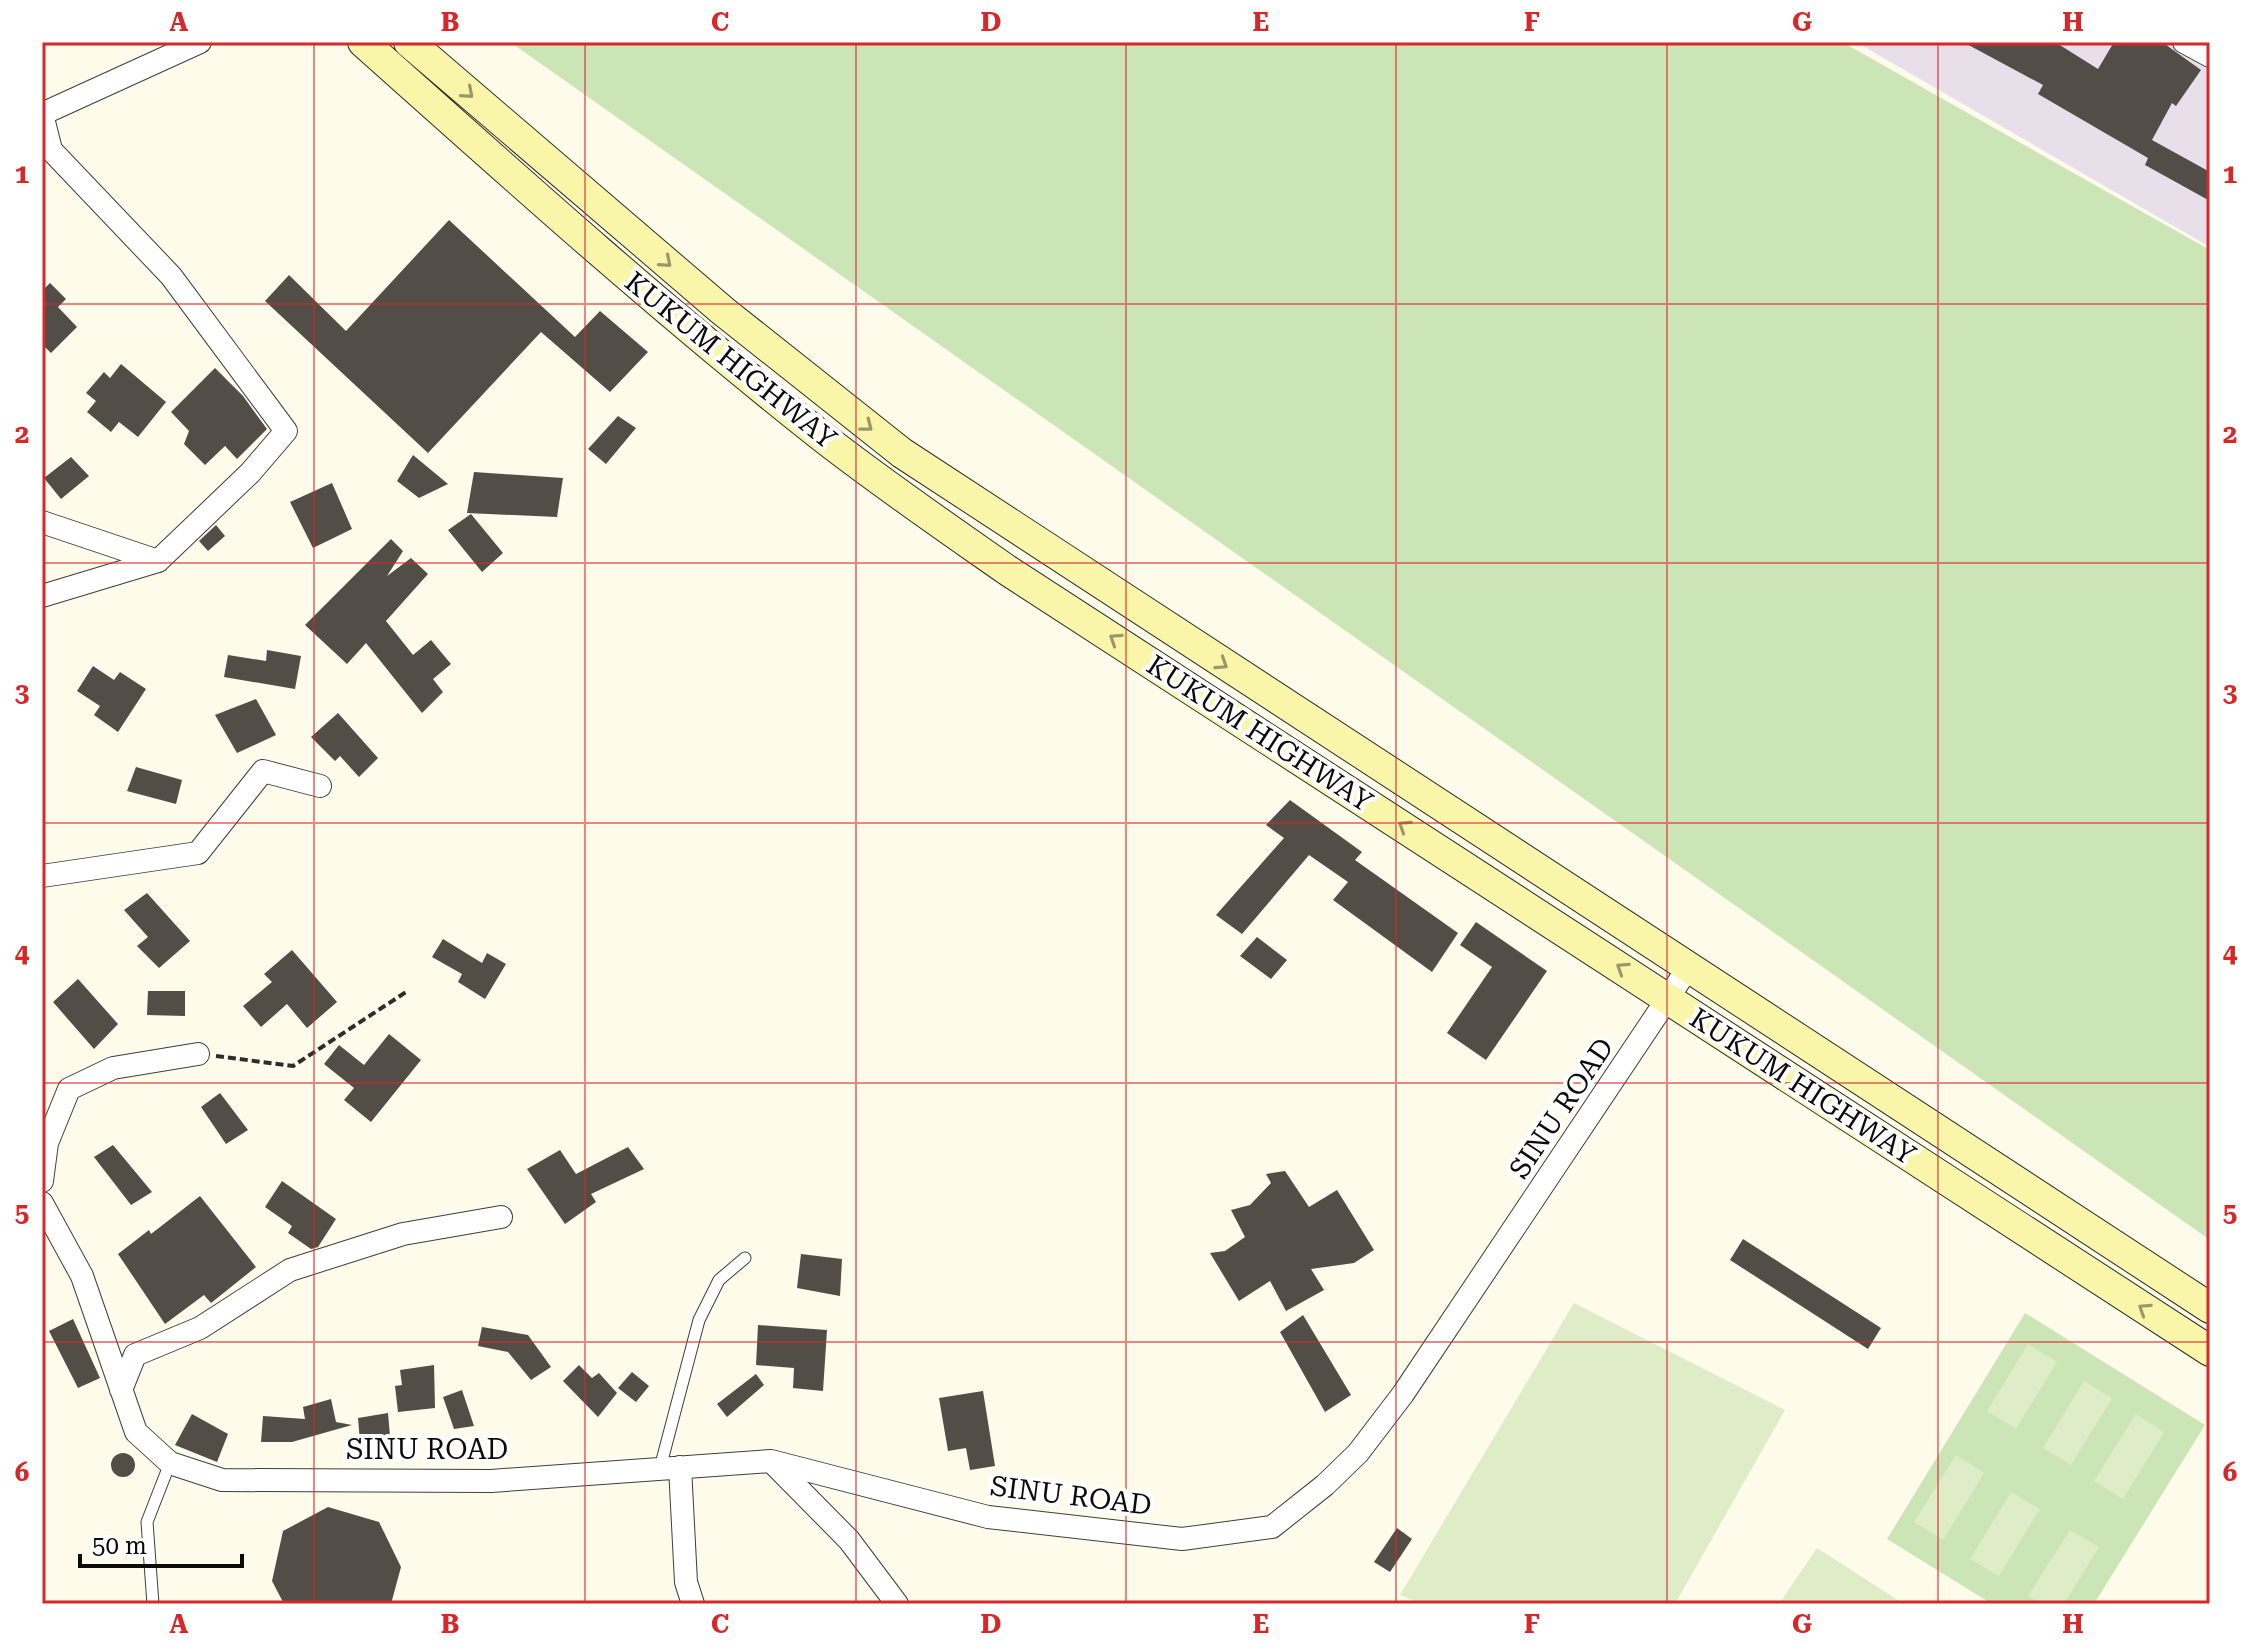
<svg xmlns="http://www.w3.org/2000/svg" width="2252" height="1646" font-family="'Roboto Serif',serif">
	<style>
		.industrial { fill: #e9dfea }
		.green { fill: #cce5b6 }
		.pitch { fill: #deedc8 }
		.building { fill: #534d48 }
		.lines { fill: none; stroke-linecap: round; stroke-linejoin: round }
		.lane-casing { stroke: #3e3e3e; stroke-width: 13 }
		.street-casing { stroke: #3e3e3e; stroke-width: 24 }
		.secondary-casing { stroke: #2d2d2d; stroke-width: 32 }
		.path { stroke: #2d2d2d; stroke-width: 4; stroke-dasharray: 8 4; stroke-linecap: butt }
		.lane { stroke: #fff; stroke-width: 11 }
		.street { stroke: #fff; stroke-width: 22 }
		.secondary { stroke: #faf6a9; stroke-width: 30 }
		.oneway { stroke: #9a986a }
		.grid { fill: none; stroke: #d62828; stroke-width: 2; stroke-opacity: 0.55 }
		.labels { text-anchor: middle; stroke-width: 8; stroke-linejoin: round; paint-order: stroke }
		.street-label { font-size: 28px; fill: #0b0b0b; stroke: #fff }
		.neatline { fill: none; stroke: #d62828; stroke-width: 3 }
		.grid-label { font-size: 26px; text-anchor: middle; font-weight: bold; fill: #d62828 }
	</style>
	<rect width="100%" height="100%" fill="#fefbea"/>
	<path class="industrial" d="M1856,42H2210V247Z"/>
	<path class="green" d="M510,42H1842L2210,250V1240Z
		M2025,1313L2205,1425L2094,1604H1992L1887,1539Z"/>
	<path class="pitch" d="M1574,1303L1785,1410L1675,1604H1421L1400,1595Z
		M2028,1344L2057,1362L2016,1429L1987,1411Z
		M2084,1381L2112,1398L2071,1465L2043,1448Z
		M2136,1414L2164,1432L2123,1499L2094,1481Z
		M1956,1455L1984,1473L1943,1540L1914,1522Z
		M2011,1492L2040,1509L1999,1576L1970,1559Z
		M2070,1530L2099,1547L2064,1604H2041L2028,1596Z
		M1817,1548L1904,1604H1779Z"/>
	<path class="building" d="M1963,42H2055L2098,69L2114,42H2162L2201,70L2176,106L2172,103L2152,140L2210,172V201L2145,165L2148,158L2038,94L2043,85Z
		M449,220L575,337L600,311L648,352L610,392L541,332L428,453L265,301L289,275L346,331Z
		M50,283L66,299L58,307L77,327L51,353L42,344V291Z
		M121,364L166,402L138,437L119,422L111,432L87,412L96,401L86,393L104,372L110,378Z
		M215,368L243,396L267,429L237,459L225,446L205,465L184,444L189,431L171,412Z
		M618,416L636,428L606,464L588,449Z
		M413,455L448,484L419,498L397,481Z
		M71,457L89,476L61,499L44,478Z
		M474,472L563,478L557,517L467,513Z
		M332,483L352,529L313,548L290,502Z
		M471,514L503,553L482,572L448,530Z
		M216,525L225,536L208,551L199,541Z
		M391,539L403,551L387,576L411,558L428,574L386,621L413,655L431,640L451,664L433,679L443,692L422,713L366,643L347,664L305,625Z
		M267,650L301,656L295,689L224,677L228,655L266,661Z
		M93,666L114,680L120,672L146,689L118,732L94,715L100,706L77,691Z
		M256,699L276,735L237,753L215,715Z
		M338,713L378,758L359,777L340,756L335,761L311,737Z
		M136,767L182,780L176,804L127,791Z
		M1290,800L1362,852L1355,860L1458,933L1432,972L1333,900L1348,882L1309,855L1242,934L1216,915L1284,838L1266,825Z
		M147,893L190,941L159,968L137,946L148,937L124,910Z
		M1476,922L1547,971L1486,1060L1447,1033L1492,967L1460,945Z
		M1257,937L1287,960L1271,979L1240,956Z
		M443,939L482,963L487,953L506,964L485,999L458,982L462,974L432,957Z
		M292,950L337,1002L307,1028L287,1004L261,1027L243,1006L272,982L264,974Z
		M78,979L118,1024L94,1049L53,1002Z
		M148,991H185V1016L147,1015Z
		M389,1034L421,1060L371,1122L344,1100L354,1088L324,1064L339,1045L364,1065Z
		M220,1093L248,1130L226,1144L201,1107Z
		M113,1145L152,1192L131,1205L94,1157Z
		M628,1147L644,1169L591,1194L596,1202L565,1224L527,1169L560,1150L576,1174Z
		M1285,1171L1309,1207L1337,1190L1374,1250L1354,1263L1311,1269L1324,1290L1286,1311L1270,1281L1239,1301L1210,1253L1225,1251L1245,1237L1231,1210L1250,1205L1271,1183L1266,1174Z
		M282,1181L336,1219L318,1247L311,1249L288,1233L292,1226L265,1207Z
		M200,1196L256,1267L211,1303L204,1295L165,1324L118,1254L149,1230L151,1234Z
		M1743,1239L1881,1328L1868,1349L1730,1260Z
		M801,1254L842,1259L840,1296L797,1288Z
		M1303,1315L1351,1395L1325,1412L1280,1332Z
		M73,1319L100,1378L78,1388L49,1331Z
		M758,1325L827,1330L823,1391L793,1388L794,1368L756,1365Z
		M482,1327L528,1335L551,1367L531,1380L508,1352L478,1346Z
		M434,1365L435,1408L398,1412L395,1386L402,1385L400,1370Z
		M579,1365L592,1378L599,1373L617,1393L598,1417L563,1381Z
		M632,1372L649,1386L636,1402L618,1388Z
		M756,1374L764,1385L727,1417L717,1404Z
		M462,1390L474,1426L454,1429L443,1397Z
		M983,1391L995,1466L970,1470L966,1448L948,1451L939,1398Z
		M331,1399L336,1422L352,1425L292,1442H261L263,1416L305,1419L303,1407Z
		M388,1413L390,1436L360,1442L358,1418Z
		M192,1414L228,1434L217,1462L175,1445Z
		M111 1465a12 12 0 1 1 24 0a12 12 0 1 1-24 0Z
		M328,1507L379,1522L401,1567L391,1604H284L272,1581L283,1531Z
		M1397,1528L1412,1539L1390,1572L1374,1562Z"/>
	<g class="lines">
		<defs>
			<path id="lane" d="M660,1468L699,1320L719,1280L745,1258
				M153,1604L147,1522L170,1463"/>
			<path id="street" d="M2184,42L2210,56
				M42,114L200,42
				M42,522L158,561L250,473L286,431L171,276L51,150L42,114
				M42,596L158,561
				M42,876L198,853L263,771L320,786
				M42,1181L47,1143L69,1089L113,1068L198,1054
				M42,1203L82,1276L136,1432L170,1463L222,1480L491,1481L771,1461L988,1517L1182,1539L1272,1527L1325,1485L1358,1453L1403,1394L1688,968
				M121,1390L135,1355L200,1328L290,1270L403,1234L501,1217
				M774,1464L849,1540L897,1604
				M680,1467L686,1582L693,1604"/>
			<path id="secondary" d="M363,42C513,176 662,310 820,435C880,482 944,526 1007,570L2210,1351
				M409,42L723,311L902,453L2210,1308"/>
		</defs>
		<use href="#lane" class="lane-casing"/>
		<use href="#street" class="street-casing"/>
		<use href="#secondary" class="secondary-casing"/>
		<path class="path" d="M216,1056L293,1066L406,992"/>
		<use href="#lane" class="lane"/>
		<use href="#street" class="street"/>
		<use href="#secondary" class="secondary"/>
	</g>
	<defs><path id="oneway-chevron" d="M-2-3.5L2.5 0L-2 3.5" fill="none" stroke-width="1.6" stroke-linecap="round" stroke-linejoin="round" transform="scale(2)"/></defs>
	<g class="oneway">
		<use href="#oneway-chevron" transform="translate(468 93) rotate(41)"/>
		<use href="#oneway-chevron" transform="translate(666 262) rotate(41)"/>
		<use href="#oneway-chevron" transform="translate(867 426) rotate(38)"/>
		<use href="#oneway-chevron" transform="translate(1115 639) rotate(-147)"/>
		<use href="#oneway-chevron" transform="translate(1222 664) rotate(33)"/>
		<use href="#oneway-chevron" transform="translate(1404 826) rotate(-147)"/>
		<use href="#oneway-chevron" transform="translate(1622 968) rotate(-147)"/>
		<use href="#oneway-chevron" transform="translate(2144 1309) rotate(-147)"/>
	</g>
	<path class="grid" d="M314,42V1604M585,42V1604M856,42V1604M1126,42V1604M1396,42V1604M1667,42V1604M1938,42V1604M42,304H2210M42,563H2210M42,823H2210M42,1083H2210M42,1342H2210"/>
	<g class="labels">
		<g class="street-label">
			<text transform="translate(731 360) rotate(39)" y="10">KUKUM HIGHWAY</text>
			<text transform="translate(1260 733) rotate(33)" y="10">KUKUM HIGHWAY</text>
			<text transform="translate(1803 1086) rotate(33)" y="10">KUKUM HIGHWAY</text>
			<text transform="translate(1561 1108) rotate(-56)" y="10">SINU ROAD</text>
			<text x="427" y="1459">SINU ROAD</text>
			<text transform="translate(1071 1495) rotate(7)" y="10">SINU ROAD</text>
		</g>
	</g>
	<rect width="2252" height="1646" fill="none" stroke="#ffffff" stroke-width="88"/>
	<path d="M80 1554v12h162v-12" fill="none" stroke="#0b0b0b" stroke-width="4"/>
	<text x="92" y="1554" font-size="24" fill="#0b0b0b" stroke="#ffffff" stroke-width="6" paint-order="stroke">50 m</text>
	<rect x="44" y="44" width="2164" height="1558" class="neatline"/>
	<g class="grid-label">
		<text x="179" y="31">A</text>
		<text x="450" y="31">B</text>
		<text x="720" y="31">C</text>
		<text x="991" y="31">D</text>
		<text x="1261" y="31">E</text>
		<text x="1532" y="31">F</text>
		<text x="1802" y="31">G</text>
		<text x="2073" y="31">H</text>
		<text x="22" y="183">1</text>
		<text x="2230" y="183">1</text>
		<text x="22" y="443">2</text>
		<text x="2230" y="443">2</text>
		<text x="22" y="702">3</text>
		<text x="2230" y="702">3</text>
		<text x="22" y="962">4</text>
		<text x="2230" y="962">4</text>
		<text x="22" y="1222">5</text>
		<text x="2230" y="1222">5</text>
		<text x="22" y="1481">6</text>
		<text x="2230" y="1481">6</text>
		<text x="179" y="1633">A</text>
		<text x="450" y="1633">B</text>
		<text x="720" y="1633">C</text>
		<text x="991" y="1633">D</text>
		<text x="1261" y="1633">E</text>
		<text x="1532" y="1633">F</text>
		<text x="1802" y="1633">G</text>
		<text x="2073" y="1633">H</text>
	</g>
</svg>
